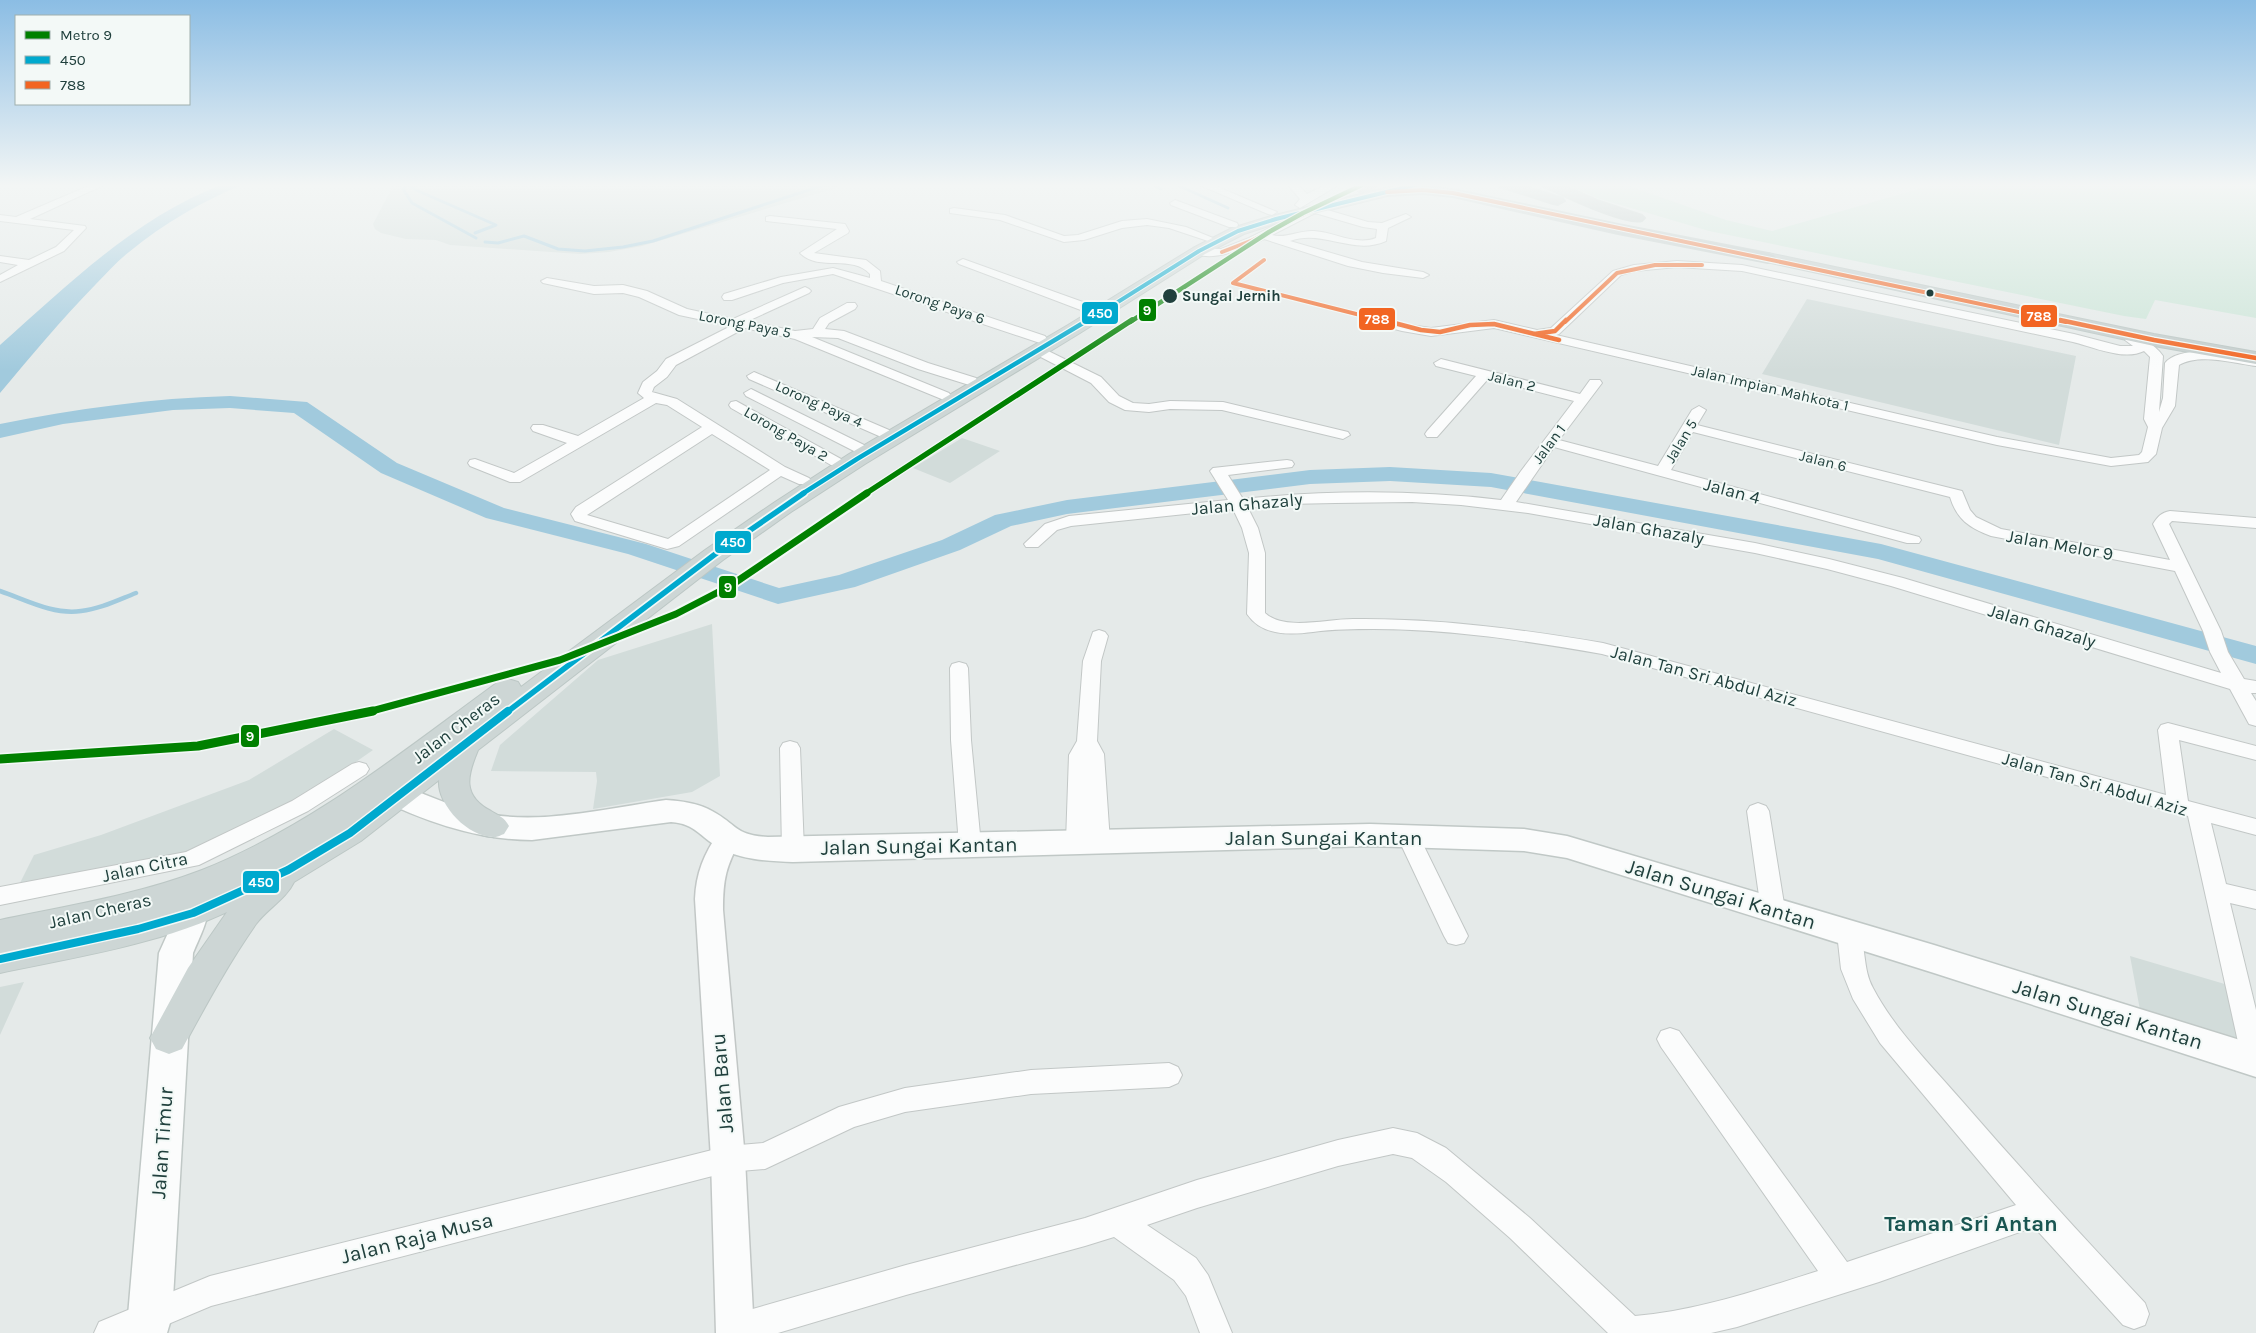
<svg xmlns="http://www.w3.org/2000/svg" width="2256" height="1333" font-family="Karla,sans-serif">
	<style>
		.built { fill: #d2dcda }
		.green { fill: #cce5d8 }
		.water { fill: #a1cadd }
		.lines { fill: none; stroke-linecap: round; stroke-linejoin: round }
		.stream-far1 { stroke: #a1cadd; stroke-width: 3 }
		.stream { stroke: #a1cadd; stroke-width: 4.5 }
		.river { fill: #a1cadd; fill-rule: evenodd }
		.minor-casing { stroke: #c2c7c6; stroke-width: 2 }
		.tertiary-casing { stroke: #c2c7c6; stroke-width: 3 }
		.secondary-casing { stroke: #c0c8c6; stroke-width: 3 }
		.primary-casing { stroke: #bcc7c5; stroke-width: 2 }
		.trunk-casing { stroke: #bcc7c5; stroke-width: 2 }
		.motorway-casing { stroke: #bcc7c5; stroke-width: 2 }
		.minor { fill: #fbfcfc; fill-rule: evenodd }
		.tertiary { fill: #fbfcfc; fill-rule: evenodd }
		.secondary { fill: #fbfcfc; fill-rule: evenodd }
		.primary { fill: #cdd6d5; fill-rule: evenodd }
		.trunk { fill: #c4cdcc; fill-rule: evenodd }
		.motorway { fill: #bac4c3; fill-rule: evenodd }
		.bus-1-far3-casing { stroke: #f3f9f7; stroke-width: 6 }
		.bus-1-far2-casing { stroke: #f3f9f7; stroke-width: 7 }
		.bus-1-far1-casing { stroke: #f3f9f7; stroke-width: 9 }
		.bus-1-casing { stroke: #f3f9f7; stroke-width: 11 }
		.bus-2-far1-casing { stroke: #f3f9f7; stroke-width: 6 }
		.bus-2-casing { stroke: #f3f9f7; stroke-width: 7 }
		.bus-1-far3 { stroke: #00a9ce; stroke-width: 4 }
		.bus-1-far2 { stroke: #00a9ce; stroke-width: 4.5 }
		.bus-1-far1 { stroke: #00a9ce; stroke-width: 5.5 }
		.bus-1 { stroke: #00a9ce; stroke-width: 8 }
		.bus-2-far1 { stroke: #f26522; stroke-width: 4 }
		.bus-2 { stroke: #f26522; stroke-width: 4.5 }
		.metro-1-far3-casing { stroke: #f3f9f7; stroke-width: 7 }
		.metro-1-far2-casing { stroke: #f3f9f7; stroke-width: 8 }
		.metro-1-far1-casing { stroke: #f3f9f7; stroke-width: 11 }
		.metro-1-casing { stroke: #f3f9f7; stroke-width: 12 }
		.metro-1-far3 { stroke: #008000; stroke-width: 4.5 }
		.metro-1-far2 { stroke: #008000; stroke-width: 5.5 }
		.metro-1-far1 { stroke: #008000; stroke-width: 7 }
		.metro-1 { stroke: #008000; stroke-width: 9 }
		.bus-dot { fill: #20403d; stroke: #f3f9f7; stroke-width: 2 }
		.labels { text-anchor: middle; stroke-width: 4; stroke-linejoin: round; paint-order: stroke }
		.far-stop-label { font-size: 15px; font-weight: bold; fill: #20403d; stroke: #f3f9f7; text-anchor: start }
		.far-street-label { font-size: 15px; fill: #20403d; stroke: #f3f9f7 }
		.street-label { font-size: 18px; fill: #20403d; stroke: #f3f9f7 }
		.near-street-label { font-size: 21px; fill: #20403d; stroke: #f3f9f7 }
		.near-neighbourhood-label { font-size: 22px; font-weight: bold; fill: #195551; stroke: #f3f9f7 }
		.line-badge { stroke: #f3f9f7; stroke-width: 2 }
		.badge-label { font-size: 14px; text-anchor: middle; font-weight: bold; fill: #fff }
	</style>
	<rect width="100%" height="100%" fill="#e5eae9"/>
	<path class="built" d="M394,184H849L642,246L609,252L580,254L450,245L436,240L406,239L381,233L375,229L373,224Z
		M1807,299L2076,356L2059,445L1762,374Z
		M962,438L1000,451L950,483L913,468Z
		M712,624L720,776L692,792L593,809L597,781L596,772L491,771L500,745L598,660Z
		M334,729L373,750L297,803L191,853L18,887L34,855L101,835L249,780Z
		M2130,956L2228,985L2242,1043L2140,1010Z
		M24,982L0,1035V987Z"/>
	<path class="green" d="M1566,184H1623L1726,220L1772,231L1936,184H2256V318L2155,300L2146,319L2124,316L1709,231L1597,198Z"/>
	<path class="water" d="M223,184H244C203,201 164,223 129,252C117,261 107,273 96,284C62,319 31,356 0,393V345C69,284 135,218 223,184Z"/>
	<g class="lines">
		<path class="stream-far1" d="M408,184L416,190L496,225L475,233
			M408,184L403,189L412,203L476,238
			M1152,184L1161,189
			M1175,184L1228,208
			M485,242L498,243L524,236L558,249L585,251L623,247L653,241L827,184"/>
		<path class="stream" d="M0,591C26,600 53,615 81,611C100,609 118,600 136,593"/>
		<path class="river" d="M230,396L307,402L397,463L504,508L646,544L779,588L839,575L942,540L995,515L1067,500L1310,470L1390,467L1491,473L1881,544L2256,646V664L1878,559L1491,487L1390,481L1310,484L1067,514L1011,526L960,550L855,587L778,604L628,554L486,518L381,473L294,413L230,408L173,410L63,424L0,438V424C76,409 152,398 230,396Z"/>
		<defs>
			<path id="minor" d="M93,184H106L30,219L85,226L86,228L64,251L0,282V275L18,265L0,262V256L29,260L56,247L74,230L0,221V215L16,217Z
				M1197,184H1211L1277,212L1272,215L1268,214Z
				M1287,184H1297L1307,194L1328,184H1340L1300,208L1295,205L1300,199Z
				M1175,200L1237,223L1238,225L1237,227H1229L1171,205L1170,203Z
				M1314,206L1368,222L1382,223L1406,214L1411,217L1388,228L1386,241C1353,256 1323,229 1290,241L1362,262L1423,272L1429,275L1423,278L1383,273L1348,266L1264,239C1248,247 1208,265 1193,251L1199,248L1221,249L1249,238ZM1315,213L1363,227L1377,229L1376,238C1356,246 1334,232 1314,231C1300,230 1285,239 1272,235Z
				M954,208L1005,215L1064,236L1078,235L1122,221L1147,219L1186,227L1213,238L1208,241L1169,228L1147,225L1122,228L1084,240L1064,242L1000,220L950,213V209Z
				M770,216L845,224L849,231L848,233L814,253L866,260L880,271L881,281L1045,336L1047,339L1041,343L1037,342L833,274L783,283L732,300H724L722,297L724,294L781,277L833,268L870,278V274C852,254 818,272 800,253L837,229L766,221V217Z
				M963,259L1094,306L1096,309L1090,313L1086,312L959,264L957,262Z
				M1677,261L1742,265L2074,334L2120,346H2133L2125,340L2127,337C2140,334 2156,346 2163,356L2159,412L2163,398L2165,363C2181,343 2234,355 2256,358V366C2233,363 2200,353 2179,365L2175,406L2162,428L2156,454L2148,462L2111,466L1997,445L1494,328L1431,336L1402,331L1360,320L1358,317L1364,313L1403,324L1431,328L1494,320L1537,330L1551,328L1613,271L1634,265ZM1677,267L1742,271L2073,342C2093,347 2124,361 2144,351L2150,357L2144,419L2148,427L2142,452L2139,455L2111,458L1997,437L1556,335L1559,334L1621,275L1635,271Z
				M547,278L594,286L623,285L647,291L687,309L733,319L805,287L809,289L811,291L809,293L748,321L795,331L813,329L820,318L847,303H855L857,306L855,309L829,323L825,329L844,331L928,363L976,378L978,381L971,385L966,384L918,369L838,338L812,337L949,393L951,396L944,400L795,339L745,328L676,365L667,377L654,387L652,392L677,399L785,467L809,478L812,481L809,484H799L781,476L679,546L667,549L575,521L571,514L576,507L702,427L667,405L656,403L520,482H510L470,466L468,463L470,460L475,459L514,473L567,443L533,431L531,428L533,425H543L578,436L644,398L638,393L643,382L657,371L666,359L731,326L679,315L639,297L623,293L594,294L543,283L541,281ZM712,434L770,470L668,539L587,515Z
				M1038,346L1101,377L1119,396L1133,403L1149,404L1170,401L1223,402L1348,432L1350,435L1343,439L1222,410L1170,409L1149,412L1125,410L1109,402L1091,383L1033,353L1032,350Z
				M1441,359L1580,394L1590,380H1600L1602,383L1559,440L1658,466L1692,410L1699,406L1706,410L1697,425L1962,491L1970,510L1976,517L2001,529L2170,560L2153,524C2158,516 2161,513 2170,511L2256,518V528L2172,521L2169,524L2221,631L2228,652L2244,679L2256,681V693H2251L2256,701V726L2249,724L2230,689L1891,586L1827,569L1755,553L1528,513L1461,505L1412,502L1335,503L1287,504L1248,508L1258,528L1265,553V613C1284,631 1327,619 1353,619C1437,618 1520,629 1603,643L2166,795L2158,730L2161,725L2168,723L2256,746V760L2179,740L2188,801L2256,819V835L2211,823L2226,884L2256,891V909L2230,903L2256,1010V1071L2246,1068L2242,1060L2188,816L1602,654C1527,641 1451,629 1374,629C1354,629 1333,629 1313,632C1289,635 1262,636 1247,614L1249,553L1242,528L1233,509L1071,526L1057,530L1038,547H1026L1024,544L1045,524L1069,516L1228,500L1210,471L1213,468L1287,460L1292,461L1294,464L1292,467L1228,475L1243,499C1329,490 1415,490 1501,500L1521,471L1574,401L1488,379L1437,437H1427L1425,434L1427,431L1476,376L1436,366L1434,363ZM1693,432L1950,497C1957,520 1970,528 1991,536L2175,571L2203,631L2210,652L2221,673L1903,578L1829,559L1755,543L1516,502L1554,447L1907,543H1919L1921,540L1919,537L1671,470Z
				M754,372L889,430L891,433L884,437L879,436L749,379L747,376Z
				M751,389L864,445L866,448L864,451H854L746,396L744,393Z
				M736,401L841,459L843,462L841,465H831L731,408L729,405L731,402Z
				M1099,630L1105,632L1108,636L1101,661L1097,741L1104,754L1110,842L1107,848L1099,850L1091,848L1088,842L1085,848L1077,850L1069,848L1066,842L1069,755L1077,741L1083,661L1093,632Z
				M959,662L966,664L968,668L971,740L981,845L978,851L970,853L962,851L959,845L951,740L950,668L952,664Z
				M790,741L797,743L800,748L804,850L801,856L793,858L785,856L782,850L780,748L783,743Z
				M359,762L366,764L369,769L366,774L308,811L199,865L0,905V887L186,852L292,801L352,764Z
				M1758,803L1766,806L1769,811L1785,910L1781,916L1773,919L1765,916L1761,910L1747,811L1750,806Z
				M1408,828L1416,830L1419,836L1468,936L1464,943L1456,945L1448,943L1444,936L1397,836L1400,830Z
				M1849,924L1857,926C1867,945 1862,968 1873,988C1895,1030 1931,1065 1962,1101C2022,1170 2083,1237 2145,1303L2149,1314L2145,1325L2134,1329L2123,1325L2034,1227L1879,1282L1737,1327L1711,1333H1608L1510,1238L1446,1182L1412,1158L1393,1154L1338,1166L1197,1208L1147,1225L1196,1258L1208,1275L1232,1333H1200L1186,1296L1174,1280L1114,1237L1085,1246L906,1295L778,1333H721L719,1330L724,1319L735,1314L906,1265L1085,1218L1197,1180L1338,1140L1393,1128L1417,1133L1446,1148L1530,1218L1635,1316C1697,1311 1758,1290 1818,1271L1661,1047L1657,1039L1661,1031L1670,1028L1679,1031L1847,1262L2016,1205L1880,1043L1853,999L1841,969L1837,933L1841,926Z
				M1169,1063L1178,1067L1182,1075L1178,1083L1169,1087L1031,1094L905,1112L854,1127L765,1169L728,1172L211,1306L147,1333H94L99,1322L210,1276L728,1146L763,1143L839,1107L905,1088L1031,1070Z"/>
			<path id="tertiary" d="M728,829L737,832L741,839C726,866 723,879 723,910L745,1159L754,1333H716L711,1159L695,899C696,873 704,854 719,832Z"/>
			<path id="secondary" d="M378,777C410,786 439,803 472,811C536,827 602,809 666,800C681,801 698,803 712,811C738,825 734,835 768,837L1370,824L1524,829L1567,836L1934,945L2256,1045V1077L1934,973L1567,858L1524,851L1370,846L793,862C768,861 740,860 718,847C699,836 696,824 671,822L532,840C474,840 419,819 368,794L363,787L368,780Z
				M192,883L203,886C216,909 202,931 193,953L172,1316L167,1333H123L128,1316L159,953L177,913L176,895L181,886Z"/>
			<path id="primary" d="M1401,184H1426L1424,187L1281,222L1244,234L1205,254L1080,333L865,464L791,512L723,560L478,750C467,776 462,796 491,811C499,816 504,817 509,826L504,834C501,835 496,838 493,837C468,837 437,805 439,780L361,841L294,882C286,899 267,909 256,924C228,964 205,1007 182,1049L169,1054L156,1049L150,1038L188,968L227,912C156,945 76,957 0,973V920C67,906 137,895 202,870C312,826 403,751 498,682L508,679L518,682L521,687L705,550L775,502L849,454L1068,325L1193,248L1232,228L1271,216Z"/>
			<path id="trunk" d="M1768,253L2154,334L2256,352V364L2154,346L1762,261L1760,258L1762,255Z"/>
			<path id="motorway" d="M1360,184H1378L1376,187L1361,193L1354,189Z
				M1498,184H1519L1563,198L1565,201L1558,205L1553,204L1500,187Z
				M1542,184H1561L1597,200L1642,215L1645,218L1642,221C1624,226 1563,196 1544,187Z
				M1423,186L1453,189L1618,224L1768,253L1774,255L1776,258L1774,261L1768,263L1618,234L1453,197L1423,194L1387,196L1380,192L1387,188Z"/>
		</defs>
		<use href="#minor" class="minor-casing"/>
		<use href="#tertiary" class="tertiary-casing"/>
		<use href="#secondary" class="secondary-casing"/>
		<use href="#primary" class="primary-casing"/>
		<use href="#trunk" class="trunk-casing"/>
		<use href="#motorway" class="motorway-casing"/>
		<use href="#minor" class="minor"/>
		<use href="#tertiary" class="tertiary"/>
		<use href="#secondary" class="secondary"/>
		<use href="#primary" class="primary"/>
		<use href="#trunk" class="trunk"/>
		<use href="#motorway" class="motorway"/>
		<defs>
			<path id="bus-1-far3" d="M1086,322L1199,251L1238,231L1276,219L1419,184"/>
			<path id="bus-1-far2" d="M802,494L857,459L1088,320"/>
			<path id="bus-1-far1" d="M507,712L714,555L804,493"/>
			<path id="bus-1" d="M0,959L138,929L193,913L288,870L350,833L508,711"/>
			<path id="bus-2-far1" d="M1387,192L1423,190L1453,193L2066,322
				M1222,252L1253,240L1314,209
				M1264,260L1233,283L1388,322
				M1565,322L1617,273L1655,265H1702"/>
			<path id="bus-2" d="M1383,320L1421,330L1440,332L1470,325L1494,324L1559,340
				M2060,320L2154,340L2256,358
				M1534,334L1555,331L1566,320"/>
		</defs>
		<use href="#bus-1-far3" class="bus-1-far3-casing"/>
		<use href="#bus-1-far2" class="bus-1-far2-casing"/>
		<use href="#bus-1-far1" class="bus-1-far1-casing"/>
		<use href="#bus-1" class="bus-1-casing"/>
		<use href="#bus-2-far1" class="bus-2-far1-casing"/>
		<use href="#bus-2" class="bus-2-casing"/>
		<use href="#bus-1-far3" class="bus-1-far3"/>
		<use href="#bus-1-far2" class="bus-1-far2"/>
		<use href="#bus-1-far1" class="bus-1-far1"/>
		<use href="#bus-1" class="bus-1"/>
		<use href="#bus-2-far1" class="bus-2-far1"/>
		<use href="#bus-2" class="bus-2"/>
		<defs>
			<path id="metro-1-far3" d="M1130,322L1269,232L1303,213L1364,184"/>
			<path id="metro-1-far2" d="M865,494L1132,320"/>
			<path id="metro-1-far1" d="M368,712L560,660L676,614L730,586L867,493"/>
			<path id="metro-1" d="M0,759L198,746L373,711"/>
		</defs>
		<use href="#metro-1-far3" class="metro-1-far3-casing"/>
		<use href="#metro-1-far2" class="metro-1-far2-casing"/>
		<use href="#metro-1-far1" class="metro-1-far1-casing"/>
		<use href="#metro-1" class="metro-1-casing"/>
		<use href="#metro-1-far3" class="metro-1-far3"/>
		<use href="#metro-1-far2" class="metro-1-far2"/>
		<use href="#metro-1-far1" class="metro-1-far1"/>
		<use href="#metro-1" class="metro-1"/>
	</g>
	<linearGradient id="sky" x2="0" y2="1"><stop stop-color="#8bbde4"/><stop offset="0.5" stop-color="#f3f6f5"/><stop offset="1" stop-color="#f3f6f5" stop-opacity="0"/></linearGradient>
	<rect width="2256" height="371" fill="url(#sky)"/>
	<g class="bus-dot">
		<circle cx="1930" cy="293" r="4.5"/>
		<circle cx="1170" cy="296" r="8"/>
	</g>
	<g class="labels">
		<g class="far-stop-label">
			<text x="1182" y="301">Sungai Jernih</text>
		</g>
		<g class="far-street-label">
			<text transform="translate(940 304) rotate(19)" y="5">Lorong Paya 6</text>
			<text transform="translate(745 324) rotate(11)" y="5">Lorong Paya 5</text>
			<text transform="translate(1512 381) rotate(14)" y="5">Jalan 2</text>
			<text transform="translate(1770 388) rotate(13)" y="5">Jalan Impian Mahkota 1</text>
			<text transform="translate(819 404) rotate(24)" y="5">Lorong Paya 4</text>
			<text transform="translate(786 434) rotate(30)" y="5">Lorong Paya 2</text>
			<text transform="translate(1681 441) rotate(-59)" y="5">Jalan 5</text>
			<text transform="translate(1549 444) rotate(-53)" y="5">Jalan 1</text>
			<text transform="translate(1823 461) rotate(14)" y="5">Jalan 6</text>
		</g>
		<g class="street-label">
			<text transform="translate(1732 491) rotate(15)" y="6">Jalan 4</text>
			<text transform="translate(1247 504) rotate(-5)" y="6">Jalan Ghazaly</text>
			<text transform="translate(1649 529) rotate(10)" y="6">Jalan Ghazaly</text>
			<text transform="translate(2060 545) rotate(10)" y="6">Jalan Melor 9</text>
			<text transform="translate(2042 626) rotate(17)" y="6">Jalan Ghazaly</text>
			<text transform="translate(1704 676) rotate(15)" y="6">Jalan Tan Sri Abdul Aziz</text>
			<text transform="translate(456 728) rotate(-37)" y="6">Jalan Cheras</text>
			<text transform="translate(2095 784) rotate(16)" y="6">Jalan Tan Sri Abdul Aziz</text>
			<text transform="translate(145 867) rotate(-12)" y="6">Jalan Citra</text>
			<text transform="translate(100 911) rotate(-13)" y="6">Jalan Cheras</text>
		</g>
		<g class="near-street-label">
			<text x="1324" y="845">Jalan Sungai Kantan</text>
			<text transform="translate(919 846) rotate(-1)" y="7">Jalan Sungai Kantan</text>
			<text transform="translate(1721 894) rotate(17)" y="7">Jalan Sungai Kantan</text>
			<text transform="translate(2108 1014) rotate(17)" y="7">Jalan Sungai Kantan</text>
			<text transform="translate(722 1083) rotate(-95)" y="7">Jalan Baru</text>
			<text transform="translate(162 1143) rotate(-86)" y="7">Jalan Timur</text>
			<text transform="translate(417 1238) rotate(-14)" y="7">Jalan Raja Musa</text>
		</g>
		<g class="near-neighbourhood-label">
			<text x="1971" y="1231">Taman Sri Antan</text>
		</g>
	</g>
	<g class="line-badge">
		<rect x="1138" y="298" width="19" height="24" rx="5" fill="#008000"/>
		<rect x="1081" y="301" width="38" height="24" rx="5" fill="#00a9ce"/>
		<rect x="2020" y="304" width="38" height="24" rx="5" fill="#f26522"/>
		<rect x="1358" y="307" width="38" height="24" rx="5" fill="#f26522"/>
		<rect x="714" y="530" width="38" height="24" rx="5" fill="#00a9ce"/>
		<rect x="718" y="575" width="19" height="24" rx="5" fill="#008000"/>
		<rect x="240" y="724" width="20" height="24" rx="5" fill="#008000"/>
		<rect x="242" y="870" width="38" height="24" rx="5" fill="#00a9ce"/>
	</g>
	<g class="badge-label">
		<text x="1147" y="315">9</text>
		<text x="1100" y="318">450</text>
		<text x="2039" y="321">788</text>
		<text x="1377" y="324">788</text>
		<text x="733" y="547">450</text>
		<text x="728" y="592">9</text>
		<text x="250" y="741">9</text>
		<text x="261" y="887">450</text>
	</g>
	<rect x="15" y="15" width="175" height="90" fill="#f3f9f7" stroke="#9fafad"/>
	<rect x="25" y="31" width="25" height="8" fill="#008000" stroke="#9fafad"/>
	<text x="60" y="40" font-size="15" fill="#20403d">Metro 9</text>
	<rect x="25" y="56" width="25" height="8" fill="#00a9ce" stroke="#9fafad"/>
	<text x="60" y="65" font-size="15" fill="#20403d">450</text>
	<rect x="25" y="81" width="25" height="8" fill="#f26522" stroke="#9fafad"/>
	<text x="60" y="90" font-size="15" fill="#20403d">788</text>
</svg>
